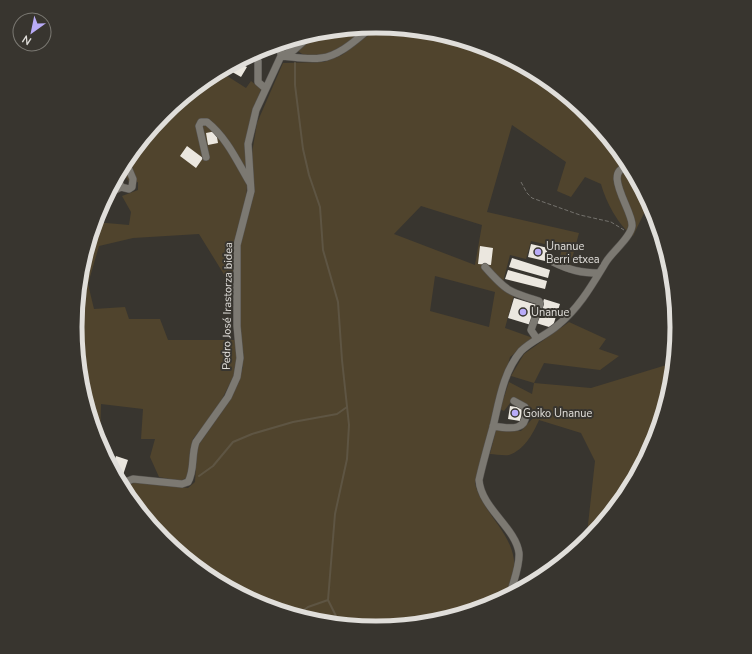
<svg xmlns="http://www.w3.org/2000/svg" width="752" height="654" font-family="'Nunito Sans',sans-serif">
	<style>
		.green { fill: #50442d; fill-rule: evenodd }
		.lines { fill: none; stroke-linecap: round; stroke-linejoin: round }
		.stream { stroke: #5e5543; stroke-width: 2 }
		.building { fill: #ebe7df }
		.minor-casing { stroke: #55524e; stroke-width: 8 }
		.path { stroke: #74726d; stroke-width: 1; stroke-dasharray: 4 2; stroke-linecap: butt }
		.minor { stroke: #7c7972; stroke-width: 7 }
		.poi-dot { fill: #b9abf7; stroke: #38352f; stroke-width: 1.5 }
		.labels { text-anchor: middle; stroke-width: 4; stroke-linejoin: round; paint-order: stroke }
		.poi-label { font-size: 11px; fill: #e0deda; stroke: #38352f; text-anchor: start }
		.street-label { font-size: 11px; fill: #e0deda; stroke: #38352f }
		.rim { fill: none; stroke: #e0deda; stroke-width: 5 }
	</style>
	<rect width="100%" height="100%" fill="#38352f"/>
	<path class="green" d="M381,26C399,28 418,28 435,32C513,49 580,95 626,159C636,173 642,190 650,205H648L633,236C618,225 606,202 601,184L585,177L571,197L557,191L566,162L512,125L487,212L579,233L569,270L558,267L562,248L531,241L526,259L510,255L503,282L515,291L505,328L533,338L510,357L475,483C481,511 510,530 514,560C515,571 509,586 507,597C389,654 231,623 147,521C139,510 129,499 122,487C141,477 168,485 188,488L195,482L197,447L229,402L239,382L243,366L239,325L241,242L252,202L254,183L252,153L257,123L283,63L324,62L342,55ZM421,206L482,225L475,265L394,234ZM435,276L495,292L489,327L430,311Z
		M367,27C352,39 318,69 298,51C301,45 314,38 320,32Z
		M222,70L224,74L246,88L251,81L261,89L251,117L246,201L236,233L233,289L199,234L133,238L99,246L88,284L94,309L125,307L129,319H160L168,340H236L237,364L234,375L217,409L193,439L190,450L189,473L186,478L180,481L159,477L150,457L155,439H141L143,409L101,404L100,445L98,442L81,385L75,327L81,268L95,222L129,225L131,212L122,196L138,190V182L130,184L121,168L126,160C154,125 182,91 222,70Z
		M569,322L606,339L599,349L619,356L600,370L544,363L534,383L591,388L673,363C668,420 643,473 607,517C600,526 594,536 586,543L595,461L581,433L539,420C533,434 524,450 509,455C504,456 495,454 490,454L496,430L521,431L534,417L524,403L514,398L504,411L500,409L509,382L532,394L534,383L511,376L524,354Z"/>
	<g class="lines">
		<path class="stream" d="M295,63V85L303,149L309,175L320,207L323,250L338,302L342,360L349,425L347,459L335,514L328,600L340,624
			M199,476L213,466L233,442L252,434L293,422L337,414L347,407
			M296,616L308,607L328,600"/>
	</g>
	<path class="building" d="M237,62L247,67L241,77L227,69Z
		M216,131L218,143L208,145L206,133Z
		M187,146L203,158L196,168L180,156Z
		M531,244L548,248L545,261L528,257Z
		M480,246L493,248L491,265L478,264Z
		M512,258L550,270L548,278L509,267Z
		M508,270L547,281L545,289L505,279Z
		M514,298L537,305L531,325L508,318Z
		M544,299L560,304L553,326L549,327L536,323Z
		M510,406L523,408L520,421L508,419Z
		M116,456L128,460L122,478L116,476L110,465L113,466Z"/>
	<g class="lines">
		<defs>
			<path id="minor" d="M254,53L258,61V82L265,88
				M283,55L293,51L313,33
				M281,56C294,57 308,60 321,58C340,56 358,38 373,26
				M206,157L199,126L201,122H207C227,138 237,161 250,183
				M117,176L121,187L129,189L132,187L133,179L125,160
				M108,194L121,187
				M553,262C569,270 581,273 599,273
				M485,267C506,291 509,292 539,301L540,304L531,330L537,339
				M493,426C510,429 530,432 525,407L514,401
				M120,484L133,479L182,484L188,482C195,470 191,455 196,442L228,397L237,377L240,358L237,326V245L251,191L248,144L256,110L281,56L280,43
				M510,595C513,582 520,566 519,553C516,528 481,508 479,480C483,462 488,445 493,427C499,402 503,372 521,351C532,340 547,335 558,325C579,308 592,285 606,262C612,252 631,237 632,226C634,212 599,168 630,167"/>
		</defs>
		<use href="#minor" class="minor-casing"/>
		<path class="path" d="M521,182L527,193L532,198L580,215L611,222L624,230"/>
		<use href="#minor" class="minor"/>
	</g>
	<g class="poi-dot">
		<circle cx="538" cy="252" r="4"/>
		<circle cx="523" cy="312" r="4"/>
		<circle cx="515" cy="413" r="4"/>
	</g>
	<g class="labels">
		<g class="poi-label">
			<text x="546" y="250">Unanue<tspan x="546" dy="13">Berri etxea</tspan></text>
			<text x="531" y="316">Unanue</text>
			<text x="523" y="417">Goiko Unanue</text>
		</g>
		<g class="street-label">
			<text transform="translate(227 306) rotate(-89)" y="4">Pedro José Irastorza bidea</text>
		</g>
	</g>
	<path d="M0 0H752V654H0ZM82 327a294 294 0 1 1 588 0a294 294 0 1 1-588 0Z" fill="#38352f" fill-rule="evenodd"/>
	<path class="rim" d="M82 327a294 294 0 1 1 588 0a294 294 0 1 1-588 0Z"/>
	<g transform="translate(32 32) rotate(213)"><circle r="19" fill="#38352f" stroke="#7b7973"/>
	<path d="M0-3L7 15L0 10L-7 15Z" fill="#b9abf7"/>
	<text y="-6" font-size="11" font-weight="bold" text-anchor="middle" fill="#e0deda">N</text>
	</g>
</svg>
